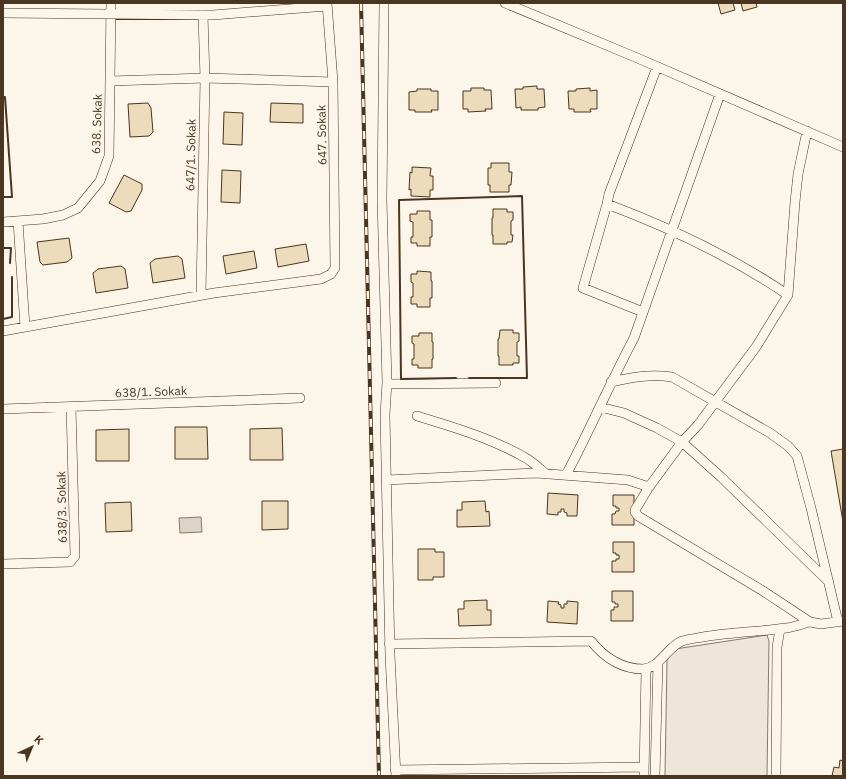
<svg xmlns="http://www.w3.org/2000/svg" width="846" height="779" font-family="'IBM Plex Sans',sans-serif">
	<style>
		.green { fill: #ede6d9; stroke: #887966 }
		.water { fill: #dcd4c6; stroke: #887966 }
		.building { fill: #ecdcbc; stroke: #4a3520 }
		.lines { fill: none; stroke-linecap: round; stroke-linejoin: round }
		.minor-casing { stroke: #4a3520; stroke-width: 10 }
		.minor { stroke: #fbf6e9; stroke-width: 9 }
		.rail-casing { stroke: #4a3520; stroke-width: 4 }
		.rail { stroke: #fbf6e9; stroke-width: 2.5; stroke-dasharray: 8; stroke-linecap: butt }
		.wall { stroke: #4a3520; stroke-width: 2 }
		.labels { text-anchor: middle; stroke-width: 3; stroke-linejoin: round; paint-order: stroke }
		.street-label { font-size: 12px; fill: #4a3520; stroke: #fbf6e9 }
	</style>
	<rect width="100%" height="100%" fill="#fbf6e9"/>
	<path class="green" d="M767,635L769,641L767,776H665L667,660L675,649Z"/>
	<path class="water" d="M201,517L202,532L180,533L179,518Z"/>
	<path class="building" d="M718,3H733L735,10L721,14Z
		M741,3H756L757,7L743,11Z
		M537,86V89H544L545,107L538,108V110H521V107L516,108L515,89H523V87Z
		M471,88H484V90H491L492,109H485L486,111L468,112V109H463V91H471Z
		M590,88V91L597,90V109H590L591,112H574V109H569L568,91H576V89Z
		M417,89H431V91H438V110H431L432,112H415V110H409V92L417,91Z
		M148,103L151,108L153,132L149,136L130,137L128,104Z
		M271,103L303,104V123L270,122Z
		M224,112L243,113L242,145L223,144Z
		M491,163H509V172H512L511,185H509V192H490V185H488V168H491Z
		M412,167L431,168L430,176H433V190H430V197L411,196V189L409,190L410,172L412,173Z
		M222,170L241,171L240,203L221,202Z
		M124,175L142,184V190L131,211L126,212L109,203Z
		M493,209H507V212H513V220L511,221V235H513L512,242H507V244H493V235H492V218H493Z
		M417,211H430V220H432V237H430V246H417V243H411V237H413V222L410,221V214H417Z
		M69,238L72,258L67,262L43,265L40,262L37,242Z
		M306,244L309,261L278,267L275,249Z
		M254,251L257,268L226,274L223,256Z
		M178,256L182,259L185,278L153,283L150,263L155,259Z
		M121,266L125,269L128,288L96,293L93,273L98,269Z
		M417,271L431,272V281H432V298H430V307H417V304H411V297H413V283L411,282V274H417Z
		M500,330H513V333H519V341L517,342V356H519V363H513V365H499V356H498V339H499Z
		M419,333H432V342H433V359H432V368H418V365H412V359H414V344L412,343V336H419Z
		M175,427H207L208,459H175Z
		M282,428L283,460H250V429Z
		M129,429V461H96V430Z
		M843,449V522L831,451Z
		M548,493L578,495L577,516H567V513L564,512V509H561V512H558V515L547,514Z
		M613,495H634V525H612V514H615L616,511H619V508H616V506H613Z
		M262,501H288V529L262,530Z
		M485,501L486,512L489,511L490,526L457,527V510H462V502Z
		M131,502L132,531L106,532L105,503Z
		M613,542H634V572H612V561H616V559H619V555H616V553H613Z
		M418,549H435V552H444V577H433V580H418Z
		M612,591H633V621H611V610H614V607H618V604H615V602H612Z
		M487,600V610H491V625L459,626L458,609H464V601Z
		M548,601L559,602L558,604L561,605V608H564V604H567V601L578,602L577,624L547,622Z
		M840,760L843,761V776H832L834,767L839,768Z"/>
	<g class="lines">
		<defs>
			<path id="minor" d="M384,3L382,200L387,382L385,415L390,655L396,776
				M505,3L635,57L843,147
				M3,13L213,15L327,6
				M110,81L205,78L333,82
				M807,131L798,174L795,202L788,295L756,347L698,425L682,442L649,487L635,510V512L638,516L763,591L810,622L821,624L843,621
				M607,204C671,228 732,257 788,295
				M18,221L25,327
				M3,222L43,219L63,215L78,208L100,181L109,156L111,3
				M201,295L205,78L203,15
				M643,312L583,288L607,204L609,194L657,67
				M3,331L214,293L321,279L331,274L335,268L333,82L327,3
				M611,382C633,377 650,374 672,377L770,433L788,446L797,456L811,508L838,622
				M387,384L496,383
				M600,407L624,413L657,428L682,442L721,477L829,582
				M3,409L300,398
				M417,416C453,427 491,438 524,457C532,461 539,468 546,474
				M566,475C590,430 610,383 634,338L720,94
				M386,480L536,473L628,480L649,487
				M3,564L70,562L75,556L71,407
				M389,644L591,641C604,657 621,669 643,669C660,668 667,647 682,641C689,639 697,638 703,637C730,632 758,632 786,628C794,627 802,624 810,622
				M395,770L644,767
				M644,776L646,669
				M655,776L658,662
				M776,776L777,647L780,629"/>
		</defs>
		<use href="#minor" class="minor-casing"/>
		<use href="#minor" class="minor"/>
		<defs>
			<path id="rail" d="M361,3L379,776"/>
		</defs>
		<use href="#rail" class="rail-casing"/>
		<use href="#rail" class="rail"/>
		<path class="wall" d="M3,97H5L12,197H3
			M3,248H11L10,263
			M3,319L12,317V277
			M456,378L401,379L399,200L522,196L527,378H469"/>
	</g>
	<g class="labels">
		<g class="street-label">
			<text transform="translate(97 124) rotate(-88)" y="4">638. Sokak</text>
			<text transform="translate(322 135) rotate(-91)" y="4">647. Sokak</text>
			<text transform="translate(191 155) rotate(-89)" y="4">647/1. Sokak</text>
			<text transform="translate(151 392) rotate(-2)" y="4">638/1. Sokak</text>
			<text transform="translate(62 507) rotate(-91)" y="4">638/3. Sokak</text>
		</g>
	</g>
	<rect width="846" height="779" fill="none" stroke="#4a3520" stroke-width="8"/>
	<g transform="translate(32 747) rotate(44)" stroke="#fbf6e9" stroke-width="3" paint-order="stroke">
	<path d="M0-3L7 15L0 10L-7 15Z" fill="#4a3520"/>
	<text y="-6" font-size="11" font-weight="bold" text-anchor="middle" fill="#4a3520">K</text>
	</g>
</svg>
